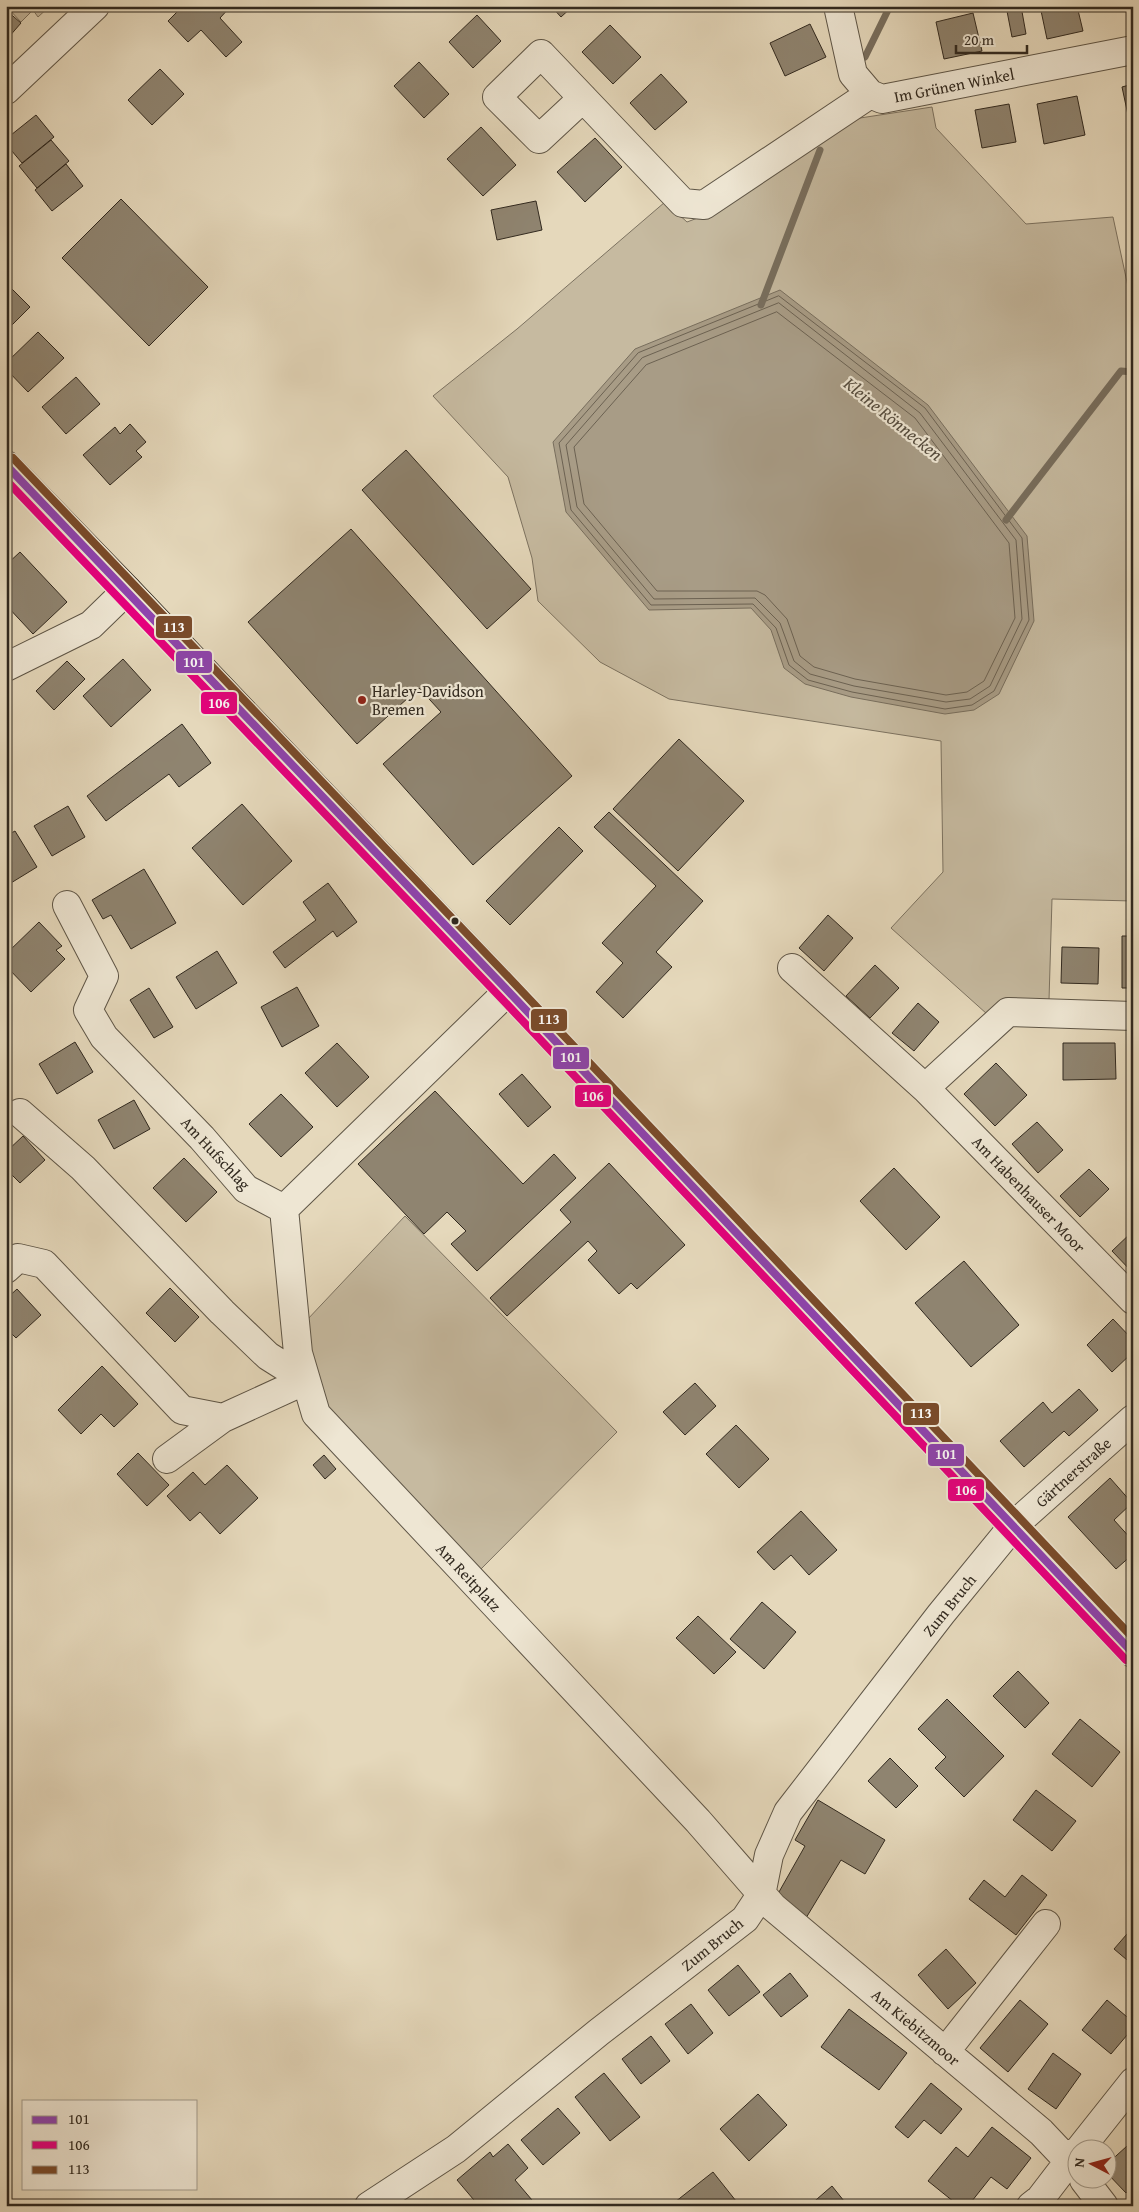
<svg xmlns="http://www.w3.org/2000/svg" width="1139" height="2212" font-family="'Gentium Book Plus',serif">
	<style>
		.green { fill: #c6baa0; stroke: #7c7260 }
		.water { fill: #a89c86; stroke: #786e5d }
		.lines { fill: none; stroke-linecap: round; stroke-linejoin: round }
		.shore { stroke: #6c6252; stroke-width: 1 }
		.stream { stroke: #786e5d; stroke-width: 7 }
		.building { fill: #8f8470; stroke: #31291f }
		.minor-casing { stroke: #5e5546; stroke-width: 30 }
		.major-casing { stroke: #31291f; stroke-width: 30 }
		.minor { stroke: #eee6d3; stroke-width: 28 }
		.major { stroke: #e5d8bb; stroke-width: 28 }
		.bus-1-casing { stroke: #eee6d3; stroke-width: 11 }
		.bus-2-casing { stroke: #eee6d3; stroke-width: 11 }
		.bus-3-casing { stroke: #eee6d3; stroke-width: 11 }
		.bus-1 { stroke: #8e44ad; stroke-width: 8 }
		.bus-2 { stroke: #e5007d; stroke-width: 8 }
		.bus-3 { stroke: #7a4b2a; stroke-width: 8 }
		.poi-dot { fill: #8f2418; stroke: #eee6d3; stroke-width: 2 }
		.bus-dot { fill: #31291f; stroke: #eee6d3; stroke-width: 2 }
		.labels { text-anchor: middle; stroke-width: 4.5; stroke-linejoin: round; paint-order: stroke }
		.street-label { font-size: 16px; fill: #31291f; stroke: #eee6d3 }
		.poi-label { font-size: 16px; fill: #31291f; stroke: #eee6d3; text-anchor: start }
		.water-label { font-size: 18px; font-style: italic; fill: #554c3e; stroke: #eee6d3 }
		.line-badge { stroke: #eee6d3; stroke-width: 2 }
		.badge-label { font-size: 14px; text-anchor: middle; font-weight: bold; fill: #fff }
	</style>
	<rect width="100%" height="100%" fill="#e5d8bb"/>
	<filter id="stains"><feTurbulence type="fractalNoise" baseFrequency=".004" numOctaves="4"/><feColorMatrix values="0 0 0 0 .2 0 0 0 0 .09 0 0 0 0 .02 0 0 0 .5 -.17"/></filter>
	<radialGradient id="worn" r=".72"><stop offset=".6" stop-color="#630" stop-opacity="0"/><stop offset="1" stop-color="#630" stop-opacity=".3"/></radialGradient>
	<path class="green" d="M6,6H50L38,17L33,10L21,22Z
		M932,107L936,128L1026,224L1113,217L1133,310V901L1052,899L1049,1000L1005,998L987,1014L891,928L943,872L941,741L669,699L600,662L538,601L532,558L508,477L433,396L517,329L665,202L687,222L724,208L847,120Z
		M405,1216L617,1432L480,1570L320,1404L306,1321Z"/>
	<path class="water" d="M780,290L928,405L1027,536L1034,621L999,694L974,710L945,714L851,697L805,684L784,668L771,630L751,608L649,610L566,512L553,442L635,349Z"/>
	<g class="lines">
		<path class="shore" d="M779,296L925,408L1022,538L1029,620L994,691L972,705L945,709L852,692L808,680L789,665L776,628L753,604L651,605L571,510L559,443L638,353Z
			M779,303L920,413L1016,540L1022,619L990,686L970,699L946,702L854,686L810,674L794,661L780,623L755,598L654,599L577,507L566,445L642,358Z
			M777,312L915,418L1009,543L1015,618L984,681L967,692L946,695L855,679L814,667L800,656L787,619L765,595L757,591H657L584,504L574,447L646,365Z"/>
		<path class="stream" d="M865,57L890,6
			M761,305L820,150
			M1006,520L1121,371L1133,372"/>
	</g>
	<path class="building" d="M183,6H231L220,18L242,42L226,57L201,30L188,42L168,21Z
		M551,6H573L561,17Z
		M1006,6H1021L1026,34L1012,37Z
		M1040,6H1077L1083,31L1047,39Z
		M6,10L21,23L8,38L6,37Z
		M973,13L982,51L944,59L936,22Z
		M477,15L501,41L473,68L449,42Z
		M810,24L826,57L785,76L770,43Z
		M610,25L641,57L613,84L582,52Z
		M419,62L449,94L424,118L394,86Z
		M160,69L184,94L152,125L128,100Z
		M661,74L687,102L655,130L630,103Z
		M1133,84V134H1132L1122,87Z
		M1077,96L1085,135L1044,144L1037,104Z
		M1009,104L1016,142L982,148L975,110Z
		M36,115L54,137L22,163L6,144V139Z
		M481,127L516,165L483,196L447,159Z
		M595,138L622,167L585,202L557,172Z
		M51,140L69,161L37,188L19,166Z
		M66,164L83,186L52,211L35,190Z
		M121,199L208,287L149,346L62,258Z
		M536,201L542,230L497,240L491,210Z
		M6,283L30,307L6,331Z
		M38,332L64,358L28,392L6,369V363Z
		M76,377L100,404L66,434L42,407Z
		M130,424L146,442L136,451L142,457L110,485L83,455L115,427L120,434Z
		M406,450L531,589L487,629L362,490Z
		M351,529L572,776L473,865L383,764L441,712L419,688L357,744L248,622Z
		M20,552L67,602L33,634L6,605V565Z
		M123,659L151,690L111,727L83,696Z
		M67,661L85,679L54,710L36,691Z
		M182,724L211,763L179,787L169,774L106,821L87,796Z
		M679,739L744,801L678,871L613,809Z
		M242,804L292,861L243,905L192,848Z
		M68,806L85,837L52,856L34,826Z
		M609,812L703,901L656,952L672,967L623,1018L596,992L623,963L602,943L656,886L594,827Z
		M559,827L583,851L510,925L486,901Z
		M15,831L37,867L6,886V836Z
		M144,869L176,923L131,949L111,915L103,919L92,900Z
		M328,883L357,922L337,937L333,931L285,968L273,952L316,920L303,902Z
		M828,915L853,938L824,971L799,948Z
		M39,922L62,946L56,950L65,959L31,992L6,966V954Z
		M1122,936H1133V988H1122Z
		M1062,947L1099,948L1098,984L1061,983Z
		M217,951L237,983L196,1009L176,977Z
		M875,965L899,988L870,1018L846,996Z
		M297,987L319,1026L282,1047L261,1007Z
		M149,988L173,1027L154,1038L130,1000Z
		M918,1003L939,1022L914,1051L892,1033Z
		M75,1042L93,1072L57,1094L39,1064Z
		M337,1043L369,1077L337,1107L305,1073Z
		M1063,1043H1115L1116,1079L1063,1080Z
		M996,1063L1027,1095L995,1126L964,1094Z
		M522,1074L551,1107L528,1127L499,1094Z
		M435,1091L523,1184L554,1154L576,1178L477,1271L451,1244L466,1231L447,1212L424,1234L358,1164Z
		M281,1094L313,1127L281,1157L249,1124Z
		M134,1100L150,1129L114,1149L98,1120Z
		M1037,1122L1063,1150L1038,1173L1012,1144Z
		M23,1136L45,1160L20,1183L6,1169V1152Z
		M184,1158L217,1192L186,1222L153,1188Z
		M609,1163L685,1245L637,1289L631,1283L619,1294L588,1260L597,1251L588,1241L507,1316L490,1298L571,1222L560,1210Z
		M894,1168L940,1217L906,1250L860,1201Z
		M1089,1169L1109,1189L1080,1217L1060,1196Z
		M1133,1231V1273L1112,1251Z
		M964,1261L1019,1325L971,1367L915,1303Z
		M170,1288L199,1317L175,1342L146,1313Z
		M17,1289L41,1315L16,1338L6,1328V1299Z
		M1113,1319L1133,1340V1352L1112,1372L1087,1345Z
		M102,1366L138,1404L114,1427L101,1414L81,1434L58,1410Z
		M695,1383L716,1406L685,1435L663,1412Z
		M1079,1389L1098,1410L1069,1436L1064,1431L1024,1467L1000,1441L1043,1402L1052,1413Z
		M736,1425L769,1459L739,1488L706,1454Z
		M138,1453L169,1485L147,1506L117,1474Z
		M324,1455L336,1469L325,1479L313,1465Z
		M227,1465L258,1498L220,1534L200,1512L190,1521L167,1496L193,1472L205,1485Z
		M1110,1478L1132,1503L1114,1520L1133,1541V1554L1116,1569L1068,1517Z
		M801,1511L837,1550L809,1575L791,1555L774,1570L757,1552Z
		M762,1602L796,1632L764,1669L730,1639Z
		M698,1616L736,1652L714,1674L676,1638Z
		M1018,1671L1049,1703L1025,1728L993,1696Z
		M947,1699L1004,1756L964,1797L935,1768L946,1757L918,1729Z
		M1080,1719L1120,1752L1092,1787L1052,1754Z
		M890,1758L918,1786L896,1808L868,1781Z
		M1036,1790L1076,1821L1052,1851L1013,1820Z
		M818,1800L885,1840L865,1874L841,1860L806,1918L775,1899L805,1846L795,1840Z
		M1022,1875L1047,1895L1016,1935L969,1899L984,1880L1005,1897Z
		M1133,1927V1965L1114,1949Z
		M946,1949L976,1983L948,2009L918,1975Z
		M738,1965L760,1992L729,2016L708,1990Z
		M790,1973L808,1996L781,2017L763,1995Z
		M1020,2000L1048,2024L1008,2072L980,2048Z
		M1107,2000L1133,2022V2028L1111,2054L1082,2030Z
		M691,2004L713,2033L688,2054L665,2024Z
		M849,2009L907,2053L879,2090L821,2047Z
		M651,2036L670,2061L641,2084L622,2059Z
		M1053,2053L1081,2074L1056,2109L1028,2089Z
		M604,2073L640,2117L610,2141L575,2097Z
		M931,2083L962,2109L941,2134L924,2120L908,2138L895,2127Z
		M758,2094L787,2125L749,2161L720,2129Z
		M558,2108L580,2133L543,2165L521,2140Z
		M992,2127L1031,2158L1007,2189L991,2177L968,2206H959L928,2181L956,2147L968,2157Z
		M508,2144L528,2168L515,2180L532,2200L525,2206H479L457,2180L490,2152L493,2157Z
		M1127,2146L1133,2151V2186L1126,2193L1106,2172V2165Z
		M713,2172L740,2206H677L675,2202Z
		M832,2186L848,2206H809Z"/>
	<g class="lines">
		<defs>
			<path id="minor" d="M838,6L853,74L870,94L882,99L1133,50
				M6,90L95,6
				M583,98L539,139L497,97L541,54L683,203L704,205L870,94
				M6,667L91,625L127,590
				M67,905L104,976L88,1010L104,1037L202,1138L246,1189L284,1209
				M792,968L925,1088L1133,1300
				M925,1088L1008,1012L1133,1016
				M20,1113L83,1168L222,1312L268,1356L306,1380
				M284,1209L298,1353L316,1414L698,1821L773,1907L1041,2132L1076,2169
				M284,1209L508,991
				M6,1269L18,1258L44,1264L182,1410L223,1418
				M167,1459L223,1418L306,1380
				M945,2052L1046,1924
				M1079,2150L1133,2082
				M1084,2180L1104,2206
				M369,2206L456,2149L599,2032L745,1919L761,1895L769,1855L788,1812L941,1614L1013,1526L1133,1419
				M1031,2206L1040,2199L1076,2152"/>
			<path id="major" d="M6,465L127,590L508,991L1133,1653"/>
		</defs>
		<use href="#minor" class="minor-casing"/>
		<use href="#major" class="major-casing"/>
		<use href="#minor" class="minor"/>
		<use href="#major" class="major"/>
		<defs>
			<path id="bus-1" d="M6,465L508,991L1133,1653"/>
			<path id="bus-2" d="M6,480L501,998L1126,1660"/>
			<path id="bus-3" d="M13,458L515,984L1133,1638"/>
		</defs>
		<use href="#bus-1" class="bus-1-casing"/>
		<use href="#bus-2" class="bus-2-casing"/>
		<use href="#bus-3" class="bus-3-casing"/>
		<use href="#bus-1" class="bus-1"/>
		<use href="#bus-2" class="bus-2"/>
		<use href="#bus-3" class="bus-3"/>
	</g>
	<circle class="poi-dot" cx="362" cy="700" r="5"/>
	<circle class="bus-dot" cx="455" cy="921" r="4.5"/>
	<g class="labels">
		<g class="street-label">
			<text transform="translate(954 85) rotate(-11)" y="6">Im Grünen Winkel</text>
			<text transform="translate(216 1153) rotate(47)" y="6">Am Hufschlag</text>
			<text transform="translate(1029 1194) rotate(46)" y="6">Am Habenhauser Moor</text>
			<text transform="translate(1073 1472) rotate(-42)" y="6">Gärtnerstraße</text>
			<text transform="translate(469 1577) rotate(47)" y="6">Am Reitplatz</text>
			<text transform="translate(949 1605) rotate(-51)" y="6">Zum Bruch</text>
			<text transform="translate(712 1944) rotate(-39)" y="6">Zum Bruch</text>
			<text transform="translate(916 2027) rotate(40)" y="6">Am Kiebitzmoor</text>
		</g>
		<g class="poi-label">
			<text x="372" y="697">Harley-Davidson<tspan x="372" dy="18">Bremen</tspan></text>
		</g>
		<g class="water-label">
			<text transform="translate(893 419) rotate(39)" y="6">Kleine Rönnecken</text>
		</g>
	</g>
	<g class="line-badge">
		<rect x="155" y="615" width="38" height="24" rx="5" fill="#7a4b2a"/>
		<rect x="175" y="650" width="38" height="24" rx="5" fill="#8e44ad"/>
		<rect x="200" y="691" width="38" height="24" rx="5" fill="#e5007d"/>
		<rect x="530" y="1008" width="38" height="24" rx="5" fill="#7a4b2a"/>
		<rect x="552" y="1046" width="38" height="24" rx="5" fill="#8e44ad"/>
		<rect x="574" y="1084" width="38" height="24" rx="5" fill="#e5007d"/>
		<rect x="902" y="1402" width="38" height="24" rx="5" fill="#7a4b2a"/>
		<rect x="927" y="1443" width="38" height="24" rx="5" fill="#8e44ad"/>
		<rect x="947" y="1478" width="38" height="24" rx="5" fill="#e5007d"/>
	</g>
	<g class="badge-label">
		<text x="174" y="632">113</text>
		<text x="194" y="667">101</text>
		<text x="219" y="708">106</text>
		<text x="549" y="1024">113</text>
		<text x="571" y="1062">101</text>
		<text x="593" y="1101">106</text>
		<text x="921" y="1418">113</text>
		<text x="946" y="1459">101</text>
		<text x="966" y="1495">106</text>
	</g>
	<rect width="1139" height="2212" fill="none" stroke="#e5d8bb" stroke-width="25"/>
	<rect x="8" y="8" width="1124" height="2197" fill="none" stroke="#31291f" stroke-width="2.5"/>
	<rect x="12" y="12" width="1114" height="2187" fill="none" stroke="#31291f"/>
	<rect x="22" y="2100" width="175" height="90" fill="#eee6d3" stroke="#a29a8b"/>
	<rect x="32" y="2116" width="25" height="8" fill="#8e44ad" stroke="#a29a8b"/>
	<text x="68" y="2124" font-size="15" fill="#31291f">101</text>
	<rect x="32" y="2141" width="25" height="8" fill="#e5007d" stroke="#a29a8b"/>
	<text x="68" y="2150" font-size="15" fill="#31291f">106</text>
	<rect x="32" y="2166" width="25" height="8" fill="#7a4b2a" stroke="#a29a8b"/>
	<text x="68" y="2174" font-size="15" fill="#31291f">113</text>
	<g transform="translate(1092 2164) rotate(276)"><circle r="24" fill="#eee6d3" stroke="#a29a8b"/>
	<path d="M0-4L9 19L0 12L-9 19Z" fill="#8f2418"/>
	<text y="-8" font-size="14" font-weight="bold" text-anchor="middle" fill="#31291f">N</text>
	</g>
	<path d="M956 45v8h71v-8" fill="none" stroke="#31291f" stroke-width="2.5"/>
	<text x="964" y="45" font-size="15" fill="#31291f" stroke="#eee6d3" stroke-width="4" paint-order="stroke">20 m</text>
	<rect width="100%" height="100%" filter="url(#stains)"/>
	<rect width="100%" height="100%" fill="url(#worn)"/>
</svg>
